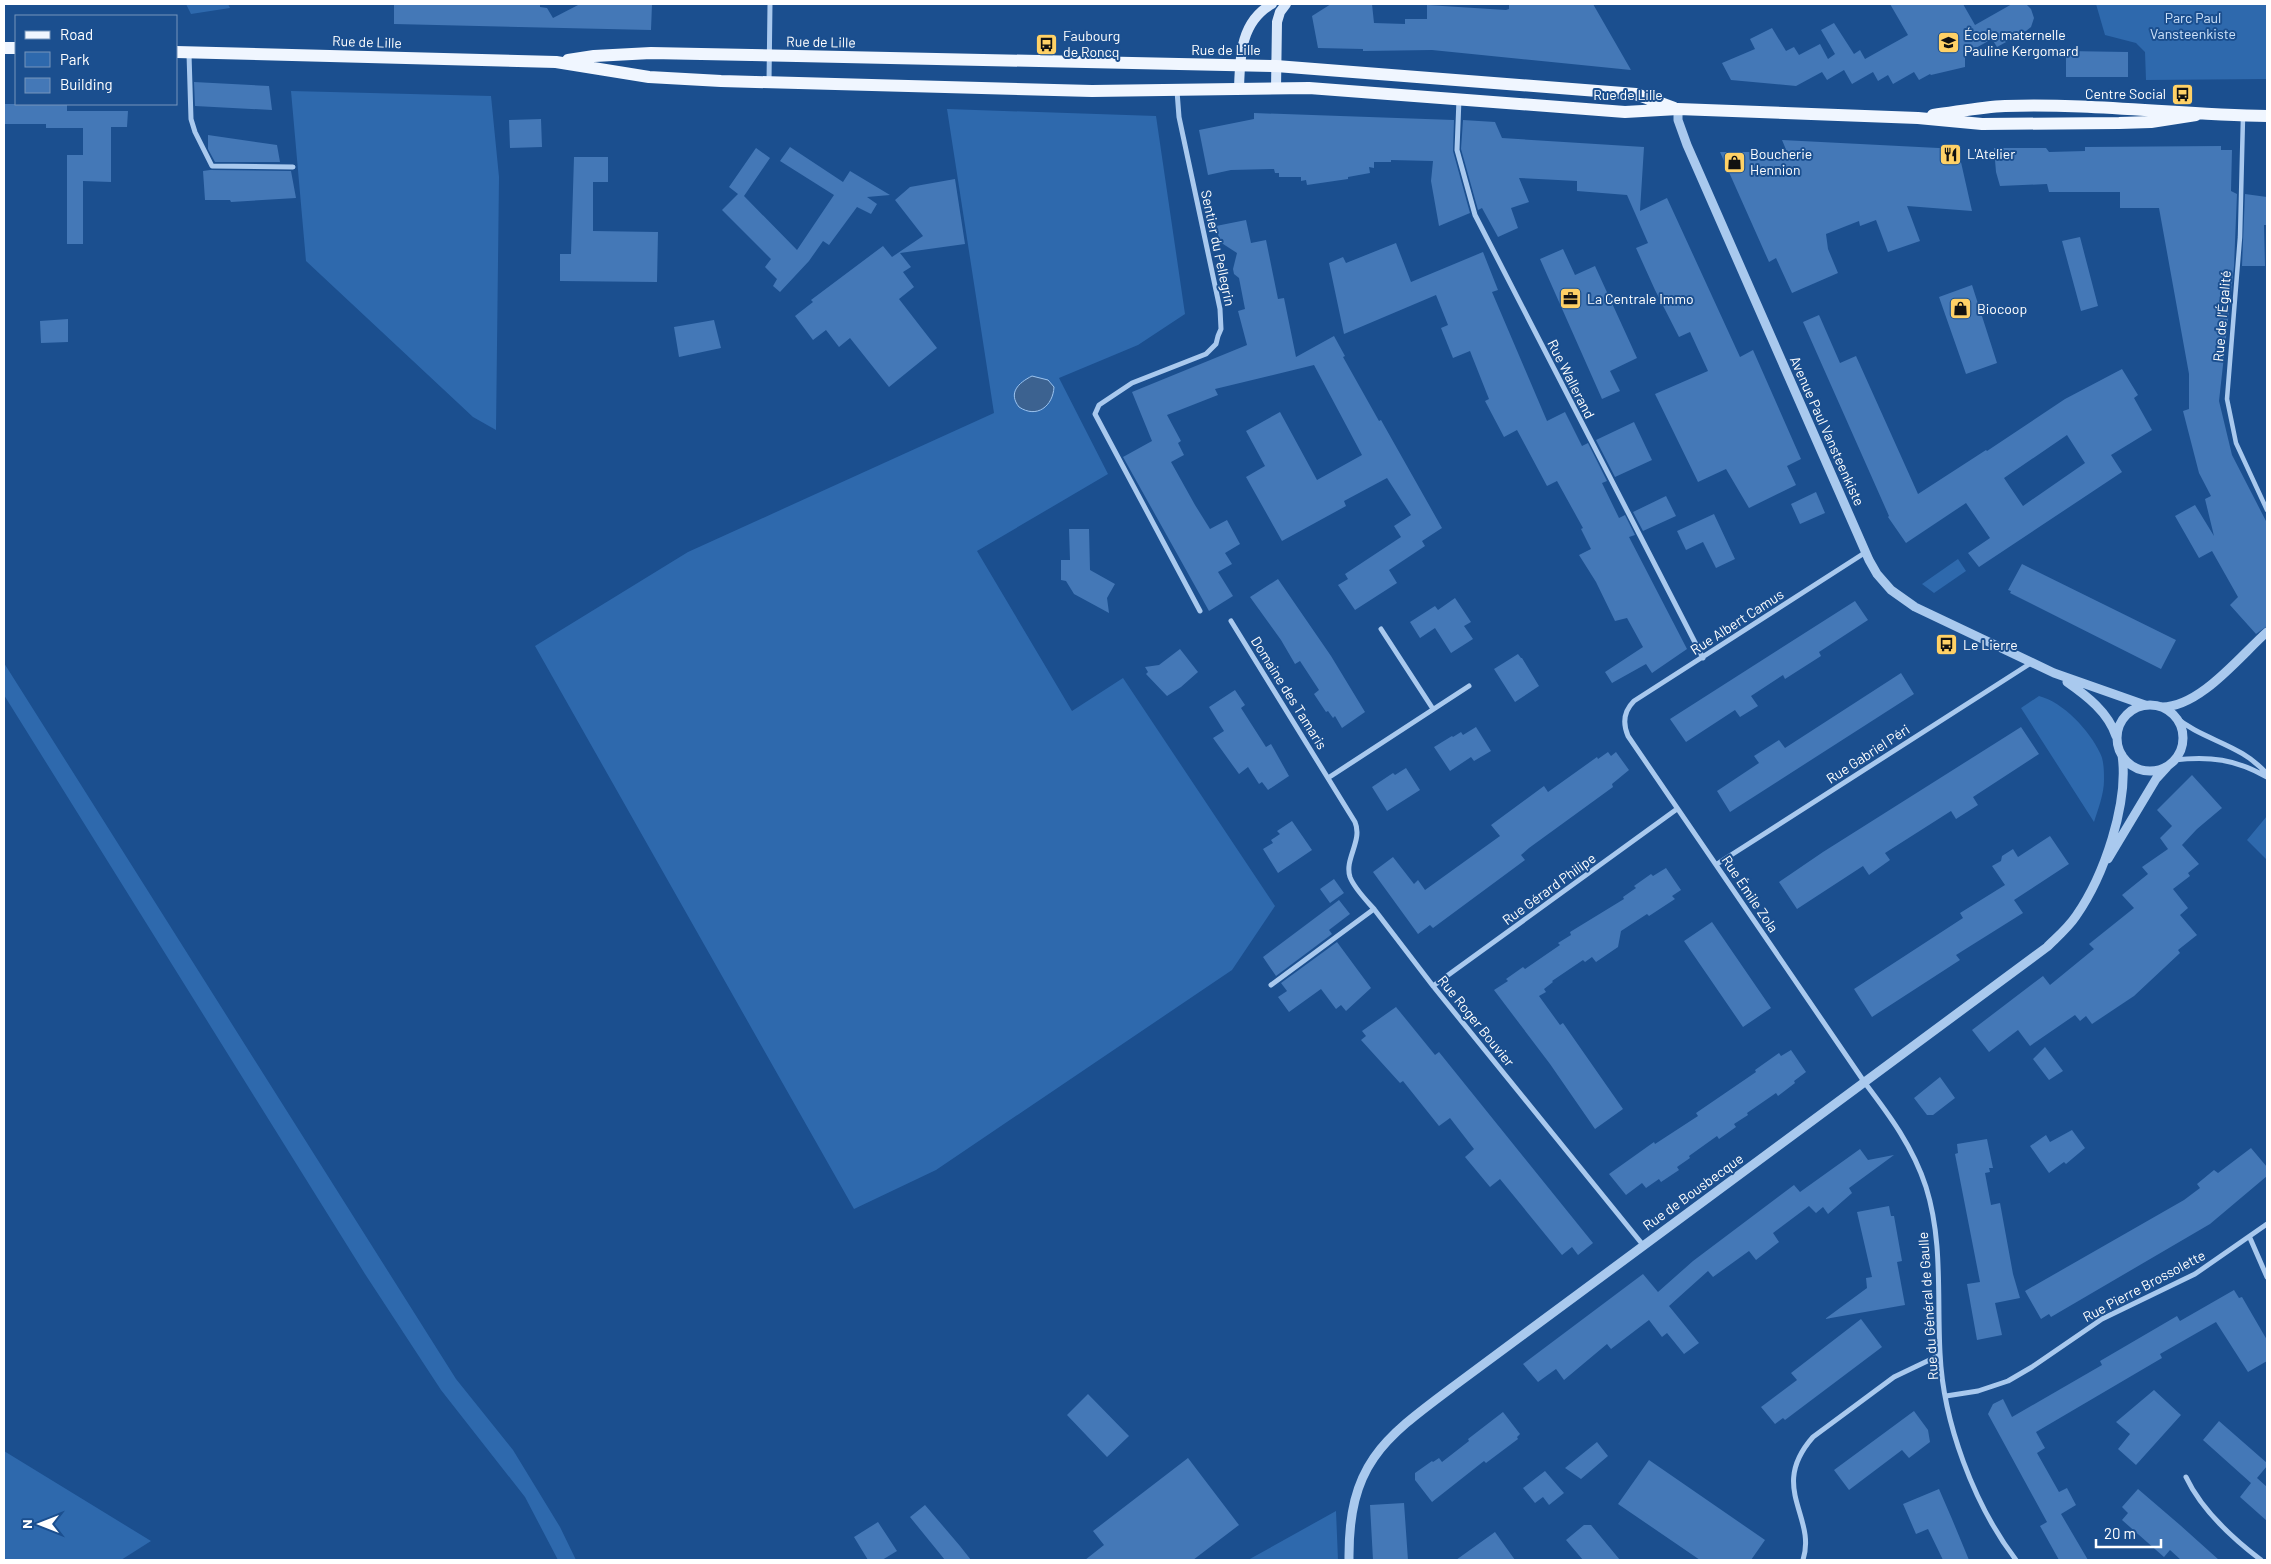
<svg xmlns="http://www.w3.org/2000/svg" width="2271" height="1564" font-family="Barlow,sans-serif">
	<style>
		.green { fill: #2e69ad }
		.water { fill: #3c6290; stroke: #9cc4f0 }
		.building { fill: #4478b7; fill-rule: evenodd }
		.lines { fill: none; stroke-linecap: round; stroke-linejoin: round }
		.pedestrian { stroke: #a9c9ee; stroke-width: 4.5 }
		.minor { stroke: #a9c9ee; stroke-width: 5 }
		.tertiary { stroke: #a9c9ee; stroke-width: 9 }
		.secondary { stroke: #d6e6fa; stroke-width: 10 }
		.primary { stroke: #f0f6ff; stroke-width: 12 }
		.labels { text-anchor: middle; stroke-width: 4; stroke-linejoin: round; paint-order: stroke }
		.park-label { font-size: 14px; fill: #cfe3fa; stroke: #1b4f8f }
		.poi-label { font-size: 14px; fill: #fff; stroke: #1b4f8f; text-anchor: start }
		.street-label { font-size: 14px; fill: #fff; stroke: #1b4f8f }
	</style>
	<rect width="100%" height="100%" fill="#1b4f8f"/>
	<path class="green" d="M186,4H228L230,8L191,14Z
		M2096,4H2267V79L2146,80L2145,52L2136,43L2105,35Z
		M291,91L491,96L499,177L496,430L473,417L306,261Z
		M947,109L1156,116L1185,314L1138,345L1059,378L1108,474L977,551L1072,711L1123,678L1275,906L1232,970L936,1170L854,1209L535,646L688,552L994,413Z
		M1958,559L1966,571L1934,593L1922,584Z
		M4,663L456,1379L513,1450L560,1527L576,1560H558L525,1497L441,1390L365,1274L4,695Z
		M2039,696C2063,702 2090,731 2100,753C2104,760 2104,772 2104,780C2104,794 2098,809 2094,822L2021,708Z
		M2267,816V860L2247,840Z
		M4,1451L151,1541L121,1560H4Z
		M1336,1511L1338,1560H1248Z"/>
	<path class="water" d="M1032,376L1048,380L1054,387C1053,406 1037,419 1019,407C1008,393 1018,383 1032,376Z"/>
	<path class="building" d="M394,4H540V7L547,8L553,18L580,4H652L651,30L394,24Z
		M1331,4H1372L1374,23L1405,24V19H1427V5L1506,10L1509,9V4H1593L1631,70L1432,50L1363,51V49L1318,48L1312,16Z
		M1890,4H1963L1975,25L2012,4H2026L2031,9L2034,18L2031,27L2026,31L1997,47L1992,39L1965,54V67L1931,75L1930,74L1919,80L1914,72L1893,84L1888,75L1878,81L1873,72L1852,84L1844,70L1827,80L1822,72L1796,86L1731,80L1722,63L1755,49L1750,39L1772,28L1786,51L1794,47L1799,55L1820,44L1828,59L1835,54L1821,30L1834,23L1854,54L1860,50L1865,59L1908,35Z
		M2066,51L2128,52V77H2066Z
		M194,82L269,86L272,110L195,106Z
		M4,104H67V111H128L127,127H111V182L83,181V244H67V155H83V128H46V124H4Z
		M1254,113L1454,120L1453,151L1470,213L1439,226L1431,181L1433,161L1391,160V162H1374V168L1369,167L1370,173L1348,177V179L1307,185L1306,180L1301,181V177H1279V173H1275L1274,169L1231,170L1208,175L1199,130L1254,119Z
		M541,119L542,147L510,148L509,120Z
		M1463,120L1495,122L1502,138L1644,147L1640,211L1667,198L1740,357L1753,350L1801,459L1787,466L1796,485L1749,508L1726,469L1698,482L1655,394L1708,371L1690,332L1679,337L1655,290L1636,248L1648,243L1627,195L1577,191V181L1519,178L1529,202L1511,208L1518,228L1498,237L1482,208L1478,210L1461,149Z
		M208,135L277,145L280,162H215L208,149Z
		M1782,140L1958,149L1972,211L1907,206L1920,241L1888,252L1876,220L1860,226L1859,221L1826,234L1828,249L1838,273L1792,293L1776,258L1769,262L1720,152H1787Z
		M2221,146V150H2232L2231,191L2237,194L2234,266L2219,401L2232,455L2267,523V626L2256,634L2230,605L2238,597L2212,551L2199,558L2175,516L2195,505L2214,536L2205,499L2211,496L2199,473L2183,411L2189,409V374L2159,208H2120V192H2049L2047,184L2000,186L1996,172L1994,148H2046L2049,152L2085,151V147Z
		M790,147L843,182L850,171L890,195L867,197L877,204L871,214L857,207L829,245L823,241L809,261L780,292L773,286L777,279L765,267L771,259L722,210L738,194L729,187L756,148L770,158L744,196L797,250L834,195L780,161Z
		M574,157H608V182H593V231L658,232L657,282L560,281V254H571Z
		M210,170L291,171L296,198L231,202L230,200H205L203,171Z
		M955,179L965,244L900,253L911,267L903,272L914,287L899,299L937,348L889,387L850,338L839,347L826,330L813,340L795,316L813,302L811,300L883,246L892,257L923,236L895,200L910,187Z
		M2245,194L2267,197L2266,225H2264L2265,266H2242Z
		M1246,220L1251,243L1266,240L1278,299L1284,298L1296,357L1334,336L1345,356L1343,357L1379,421L1381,420L1442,528L1422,541L1425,546L1389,570L1397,583L1355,610L1338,585L1348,579L1345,574L1401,537L1394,526L1411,515L1387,478L1344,501L1346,506L1282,541L1246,477L1265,466L1246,431L1280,412L1317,480L1362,455L1314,365L1215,389L1218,395L1167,415L1181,441L1178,443L1184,455L1171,462L1195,505L1210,529L1227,520L1240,544L1225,553L1232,564L1218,572L1233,596L1209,611L1123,457L1152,441L1132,392L1247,345L1238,311L1245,309L1239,278L1234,274L1233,269L1237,253L1220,242L1216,226Z
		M2080,237L2098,306L2081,311L2062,241Z
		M1396,243L1411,282L1483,252L1498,290L1492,292L1547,421L1565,412L1582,446L1588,443L1607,481L1602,483L1619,518L1625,515L1635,535L1629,537L1687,649L1652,673L1646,664L1612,683L1605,672L1643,647L1627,618L1615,621L1596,582L1579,555L1591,549L1581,529L1583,528L1557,481L1547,486L1517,430L1504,437L1485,401L1489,399L1470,351L1453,358L1441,328L1448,325L1436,295L1344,334L1329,263L1343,257L1346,263Z
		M1563,249L1575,275L1595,266L1637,358L1610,371L1620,391L1602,399L1540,259Z
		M1972,285L1997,363L1966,374L1939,297Z
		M1819,315L1840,363L1856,356L1918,494L1986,450L1987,451L2065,399L2122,369L2138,395L2134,398L2152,430L2111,455L2122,472L1979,567L1968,553L1990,538L1966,503L1906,543L1888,517L1889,516L1803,322ZM2067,435L2085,463L2023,506L2004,478Z
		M68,319V342L41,343L40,321Z
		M714,320L721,348L679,357L674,327Z
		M1634,422L1652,460L1615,477L1596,440Z
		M1816,492L1825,513L1800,524L1791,504Z
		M1666,496L1676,516L1643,531L1633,512Z
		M1714,514L1735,559L1716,568L1703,542L1686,550L1677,531Z
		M1069,529H1089L1090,570L1115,584L1107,598L1109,613L1074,594L1066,581L1061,580V560H1070Z
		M2022,564L2176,640L2161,669L2010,593L2011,591L2008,590Z
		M1278,579L1331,656L1365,712L1342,728L1335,716L1333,718L1328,711L1326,712L1314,694L1319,690L1300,661L1295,664L1281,640L1250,597Z
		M1455,598L1471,622L1464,626L1473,639L1451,653L1435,628L1420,638L1410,622L1435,606L1438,610Z
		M1855,601L1868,620L1819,652L1821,656L1785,679L1783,675L1751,696L1758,706L1740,717L1735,710L1686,742L1670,719Z
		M1180,649L1198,672L1181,687L1167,696L1146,674L1148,672L1145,667L1159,665Z
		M1518,654L1521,658H1522L1539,686L1515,702L1494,669Z
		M1901,673L1914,694L1730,812L1717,791L1759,763L1754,756L1779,740L1785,748Z
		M1235,690L1245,705L1241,708L1266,747L1271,744L1289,776L1268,790L1262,782L1259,784L1248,767L1239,774L1213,738L1224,731L1209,707Z
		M1476,727L1491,751L1474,761L1471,757L1450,771L1434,747L1452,736L1453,737L1461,732L1463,735Z
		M2021,727L2039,754L1973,797L1978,805L1956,819L1951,811L1885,853L1890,860L1869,875L1863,866L1797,909L1779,882L1823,852Z
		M1608,752L1611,756L1616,752L1629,770L1612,784L1613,787L1529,848L1521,855L1525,860L1433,928L1430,925L1418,934L1373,872L1393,857L1414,884L1418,880L1425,890L1500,836L1491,825L1544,786L1548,792L1597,757L1598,759Z
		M1406,768L1420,790L1387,811L1372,787L1393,773L1395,775Z
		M2192,775L2222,808L2197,829L2182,845L2199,864L2188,873L2190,876L2173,889L2188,908L2180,915L2197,935L2178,950L2180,953L2134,996L2092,1024L2086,1016L2080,1021L2075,1015L2030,1046L2018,1030L1989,1052L1972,1030L2043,976L2050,985L2094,949L2089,944L2134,908L2122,895L2148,874L2142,867L2168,849L2160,838L2172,826L2157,810Z
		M1292,821L1312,850L1278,873L1263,849L1273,843L1271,840L1280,834L1277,831Z
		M2050,836L2069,864L2014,900L2023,913L1956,955L1960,960L1872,1017L1854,989L1963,918L1960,913L2005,885L1992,866L2001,861L2002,856L2013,849L2018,857Z
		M1666,868L1681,890L1672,896L1675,899L1649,916L1647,914L1621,931L1618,947L1596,962L1592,957L1585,962L1583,960L1552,981L1553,982L1544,989L1546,992L1539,996L1560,1025L1563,1023L1623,1109L1595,1129L1550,1064L1494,990L1508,981L1506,979L1523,967L1525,969L1560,945L1558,943L1571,935L1570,932L1624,899L1623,897L1636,888L1634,886L1651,874L1653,876Z
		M1334,879L1344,893L1330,903L1320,889Z
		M1339,900L1350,914L1329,930L1332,934L1276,976L1263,957Z
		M1712,922L1771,1008L1743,1027L1684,941Z
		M1337,942L1371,988L1346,1011L1341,1005L1336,1009L1321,989L1289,1012L1278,997L1287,991L1281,983Z
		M1396,1007L1435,1055L1439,1052L1593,1243L1578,1255L1572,1247L1562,1255L1500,1179L1490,1187L1465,1157L1474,1149L1450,1118L1439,1126L1403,1081L1400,1083L1361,1040L1366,1036L1362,1031Z
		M2045,1047L2063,1071L2049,1080L2033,1059Z
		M1791,1050L1806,1072L1794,1081L1795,1083L1778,1096L1776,1093L1747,1113L1748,1115L1734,1124L1736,1127L1719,1139L1717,1136L1689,1156L1690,1158L1677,1167L1679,1170L1661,1182L1659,1179L1646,1188L1642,1183L1626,1195L1609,1174L1654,1142L1655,1144L1698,1116L1696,1113L1756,1072L1755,1070L1762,1065L1779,1053L1781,1056Z
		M1940,1077L1955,1098L1933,1115H1927L1914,1098Z
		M2072,1130L2085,1148L2066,1164L2064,1162L2049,1173L2030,1146L2046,1135L2050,1142Z
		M1987,1139L1993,1168H1989L1990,1172L1985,1173L1991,1205L2000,1203L2013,1274L2020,1298L1995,1303L2002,1335L1977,1340L1967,1284L1980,1282L1955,1154L1958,1153L1957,1144Z
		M2251,1148L2267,1167V1176L2210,1224L2051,1317L2049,1314L2041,1319L2025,1291L2184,1200L2200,1188L2197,1184L2214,1170L2218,1173Z
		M1860,1149L1868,1160L1894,1155L1849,1188L1852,1193L1828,1214L1823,1207L1816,1213L1809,1206L1773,1233L1779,1242L1756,1260L1749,1251L1713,1277L1708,1271L1669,1306L1699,1343L1684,1354L1667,1333L1662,1337L1649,1320L1611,1349L1607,1344L1564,1380L1556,1369L1538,1382L1523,1364L1643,1274L1658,1292L1693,1261L1794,1185L1800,1192Z
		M1889,1206L1891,1216H1894L1902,1261L1897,1262L1905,1305L1825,1319L1867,1288L1866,1278L1872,1277L1857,1212Z
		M2234,1290L2239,1298L2242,1297L2267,1340V1361L2248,1372L2216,1322L2160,1354L2162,1358L2036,1432L2045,1448L2037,1453L2059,1492L2067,1488L2076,1505L2061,1514L2088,1560H2059L2040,1526L2047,1522L1988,1414L1993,1404L2003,1399L2012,1417L2102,1365L2100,1361L2177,1316L2180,1321Z
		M1861,1319L1882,1347L1785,1420L1783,1418L1775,1424L1761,1407L1797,1380L1791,1373Z
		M2154,1390L2181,1415L2136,1465L2118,1449L2130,1434L2116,1422Z
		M1088,1394L1129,1436L1107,1457L1067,1415Z
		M1914,1411L1928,1430L1930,1442L1909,1458L1902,1450L1849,1490L1834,1470Z
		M1503,1412L1520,1434L1517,1437L1518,1439L1486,1463L1484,1461L1432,1502L1415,1480V1473L1432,1461L1433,1462L1439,1458L1442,1462L1469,1441L1468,1439Z
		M2219,1421L2267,1463V1466L2257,1478L2267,1487V1521L2240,1497L2251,1483L2203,1440Z
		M1597,1442L1608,1456L1581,1479L1565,1468Z
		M1188,1458L1239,1525L1193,1560H1085L1104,1545L1093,1531Z
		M1649,1460L1765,1540L1751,1560H1700L1618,1504Z
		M1545,1471L1564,1493L1549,1505L1543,1497L1535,1503L1523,1488Z
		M1939,1489L1952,1519L1969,1560H1943L1928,1529L1916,1534L1903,1504Z
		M2138,1489L2180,1525L2219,1560H2181L2170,1550L2164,1557L2122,1520L2128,1513L2122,1507Z
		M1404,1503L1408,1560H1373L1370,1505Z
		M925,1505L960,1546L971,1560H945L910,1517Z
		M878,1522L897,1551L882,1560H868L854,1537Z
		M1584,1525H1591L1620,1560H1583L1566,1540Z
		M1495,1532L1515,1560H1456Z"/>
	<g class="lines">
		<path class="pedestrian" d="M2243,117L2240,237L2227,399L2236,443L2267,510"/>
		<path class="minor" d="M189,54L191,119L195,132L212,166L293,167
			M769,82L770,4
			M1177,91L1179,117L1220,309L1221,329L1218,336L1216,344L1206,354L1132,383L1099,405L1095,414L1200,611
			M1459,99L1457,150L1475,215L1703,658
			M1866,552L1634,701C1624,711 1622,722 1628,736L1865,1083C1890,1116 1913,1147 1926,1187C1943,1241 1937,1297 1940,1353C1943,1422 1974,1505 2016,1560
			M1231,621L1355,822C1363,841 1344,859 1350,877C1354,888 1366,900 1374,909
			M1381,629L1433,709
			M2174,716C2203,741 2240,743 2267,774
			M2174,760C2210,756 2235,759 2267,777
			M1328,778L1469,686
			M1717,864L2031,663
			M1271,985L1374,909L1433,986L1643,1245
			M1433,986L1677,809
			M2250,1238L2267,1277
			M1946,1396L1978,1391L2008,1381L2032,1367L2102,1319L2195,1274L2267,1224
			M2186,1477C2202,1511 2232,1538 2261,1560
			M1803,1560C1817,1516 1768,1488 1813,1437L1894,1377L1940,1355"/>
		<path class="tertiary" d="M1678,109V120L1687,145L1869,560L1877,574L1891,590L1915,607L2054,673L2145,705
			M2067,682C2087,696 2108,712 2116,736
			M2117 738a33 33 0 1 1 66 0a33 33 0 1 1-66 0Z
			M2162,707C2200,707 2239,657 2267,632
			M2108,859L2156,779L2167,767
			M1349,1560C1348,1464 1383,1439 1454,1386L2047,947C2057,937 2068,928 2076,916C2104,876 2129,803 2122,755"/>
		<path class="secondary" d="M1276,88L1277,22L1280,12L1286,4
			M1239,89C1240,57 1240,22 1272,4"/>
		<path class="primary" d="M4,48H16
			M176,52L556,62L649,77L721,81L1092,91L1309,88L1625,112L1678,109L1918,118L1982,124L2119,123L2151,122L2196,115
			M568,60L594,56L651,53L1276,66L1636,94L1674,108
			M1933,115C1957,112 1981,107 2005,106C2093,103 2180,115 2267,116"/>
	</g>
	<defs>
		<symbol id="school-square" viewBox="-11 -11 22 22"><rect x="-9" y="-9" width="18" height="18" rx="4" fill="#ffd166" stroke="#1b4f8f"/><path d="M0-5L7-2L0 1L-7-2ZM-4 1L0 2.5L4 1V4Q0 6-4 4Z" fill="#111"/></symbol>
		<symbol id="bus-square" viewBox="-11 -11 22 22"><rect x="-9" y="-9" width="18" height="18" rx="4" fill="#ffd166" stroke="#1b4f8f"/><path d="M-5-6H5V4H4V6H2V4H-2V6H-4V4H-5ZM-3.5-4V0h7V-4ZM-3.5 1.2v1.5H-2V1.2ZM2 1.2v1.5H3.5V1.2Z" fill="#111"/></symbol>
		<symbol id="restaurant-square" viewBox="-11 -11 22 22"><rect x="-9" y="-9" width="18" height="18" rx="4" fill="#ffd166" stroke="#1b4f8f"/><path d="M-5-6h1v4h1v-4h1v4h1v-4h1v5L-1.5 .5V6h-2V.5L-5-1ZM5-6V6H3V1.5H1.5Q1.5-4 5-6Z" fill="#111"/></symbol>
		<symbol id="shop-square" viewBox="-11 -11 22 22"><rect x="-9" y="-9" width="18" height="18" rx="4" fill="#ffd166" stroke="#1b4f8f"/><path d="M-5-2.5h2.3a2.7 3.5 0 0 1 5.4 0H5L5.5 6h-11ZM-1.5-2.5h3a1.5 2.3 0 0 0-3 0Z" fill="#111"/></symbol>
		<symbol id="office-square" viewBox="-11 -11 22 22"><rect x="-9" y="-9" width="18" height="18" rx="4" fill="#ffd166" stroke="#1b4f8f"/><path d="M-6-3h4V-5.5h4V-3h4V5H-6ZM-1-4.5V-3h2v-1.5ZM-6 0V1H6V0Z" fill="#111"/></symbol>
	</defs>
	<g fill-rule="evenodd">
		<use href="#school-square" x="1936" y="30" width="25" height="25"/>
		<use href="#bus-square" x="1034" y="32" width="25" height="25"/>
		<use href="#bus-square" x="2170" y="82" width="25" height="25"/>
		<use href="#restaurant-square" x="1938" y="142" width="25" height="25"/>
		<use href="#shop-square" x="1722" y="150" width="25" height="25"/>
		<use href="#office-square" x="1558" y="286" width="25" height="25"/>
		<use href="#shop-square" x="1948" y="296" width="25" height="25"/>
		<use href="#bus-square" x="1934" y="632" width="25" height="25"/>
	</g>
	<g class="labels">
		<g class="park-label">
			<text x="2193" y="23">Parc Paul<tspan x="2193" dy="16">Vansteenkiste</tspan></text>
		</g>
		<g class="poi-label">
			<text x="1964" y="40">École maternelle<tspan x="1964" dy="16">Pauline Kergomard</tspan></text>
			<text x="1063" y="41">Faubourg<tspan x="1063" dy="16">de Roncq</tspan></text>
			<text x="2166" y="99" text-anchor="end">Centre Social</text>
			<text x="1750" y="159">Boucherie<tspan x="1750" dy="16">Hennion</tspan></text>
			<text x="1967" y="159">L'Atelier</text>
			<text x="1587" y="304">La Centrale Immo</text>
			<text x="1977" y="314">Biocoop</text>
			<text x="1963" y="650">Le Lierre</text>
		</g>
		<g class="street-label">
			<text transform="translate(367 42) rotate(2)" y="5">Rue de Lille</text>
			<text transform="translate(821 42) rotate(1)" y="5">Rue de Lille</text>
			<text x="1226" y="55">Rue de Lille</text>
			<text x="1628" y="100">Rue de Lille</text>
			<text transform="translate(1218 248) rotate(78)" y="5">Sentier du Pellegrin</text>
			<text transform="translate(2222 316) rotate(-85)" y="5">Rue de l'Égalité</text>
			<text transform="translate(1571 379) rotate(63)" y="5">Rue Wallerand</text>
			<text transform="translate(1827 431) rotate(66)" y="5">Avenue Paul Vansteenkiste</text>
			<text transform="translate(1737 622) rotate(-33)" y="5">Rue Albert Camus</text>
			<text transform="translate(1289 693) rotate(58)" y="5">Domaine des Tamaris</text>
			<text transform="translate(1868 754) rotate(-33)" y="5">Rue Gabriel Péri</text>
			<text transform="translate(1549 889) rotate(-36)" y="5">Rue Gérard Philipe</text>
			<text transform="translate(1750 894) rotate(56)" y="5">Rue Émile Zola</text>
			<text transform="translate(1476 1021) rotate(51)" y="5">Rue Roger Bouvier</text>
			<text transform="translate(1693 1192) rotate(-36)" y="5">Rue de Bousbecque</text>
			<text transform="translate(2144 1286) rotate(-28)" y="5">Rue Pierre Brossolette</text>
			<text transform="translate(1928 1306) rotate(-94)" y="5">Rue du Général de Gaulle</text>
		</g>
	</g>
	<rect width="2271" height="1564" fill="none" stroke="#ffffff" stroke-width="10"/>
	<rect x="15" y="15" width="162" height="90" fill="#1b4f8f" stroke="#7695bc"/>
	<rect x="25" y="31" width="25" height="8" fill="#f0f6ff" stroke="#7695bc"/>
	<text x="60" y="40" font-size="15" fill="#ffffff">Road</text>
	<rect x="25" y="52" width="25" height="15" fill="#2e69ad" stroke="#7695bc"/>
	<text x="60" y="65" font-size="15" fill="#ffffff">Park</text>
	<rect x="25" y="78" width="25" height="15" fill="#4478b7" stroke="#7695bc"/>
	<text x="60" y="90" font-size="15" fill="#ffffff">Building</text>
	<g transform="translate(40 1524) rotate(270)" stroke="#1b4f8f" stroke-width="4" paint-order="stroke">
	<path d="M0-4L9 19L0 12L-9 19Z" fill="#ffffff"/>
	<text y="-8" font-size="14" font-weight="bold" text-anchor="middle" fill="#ffffff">N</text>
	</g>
	<path d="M2096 1539v8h65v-8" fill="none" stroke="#ffffff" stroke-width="2.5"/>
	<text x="2104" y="1539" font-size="15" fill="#ffffff" stroke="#1b4f8f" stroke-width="4" paint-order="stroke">20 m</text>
</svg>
